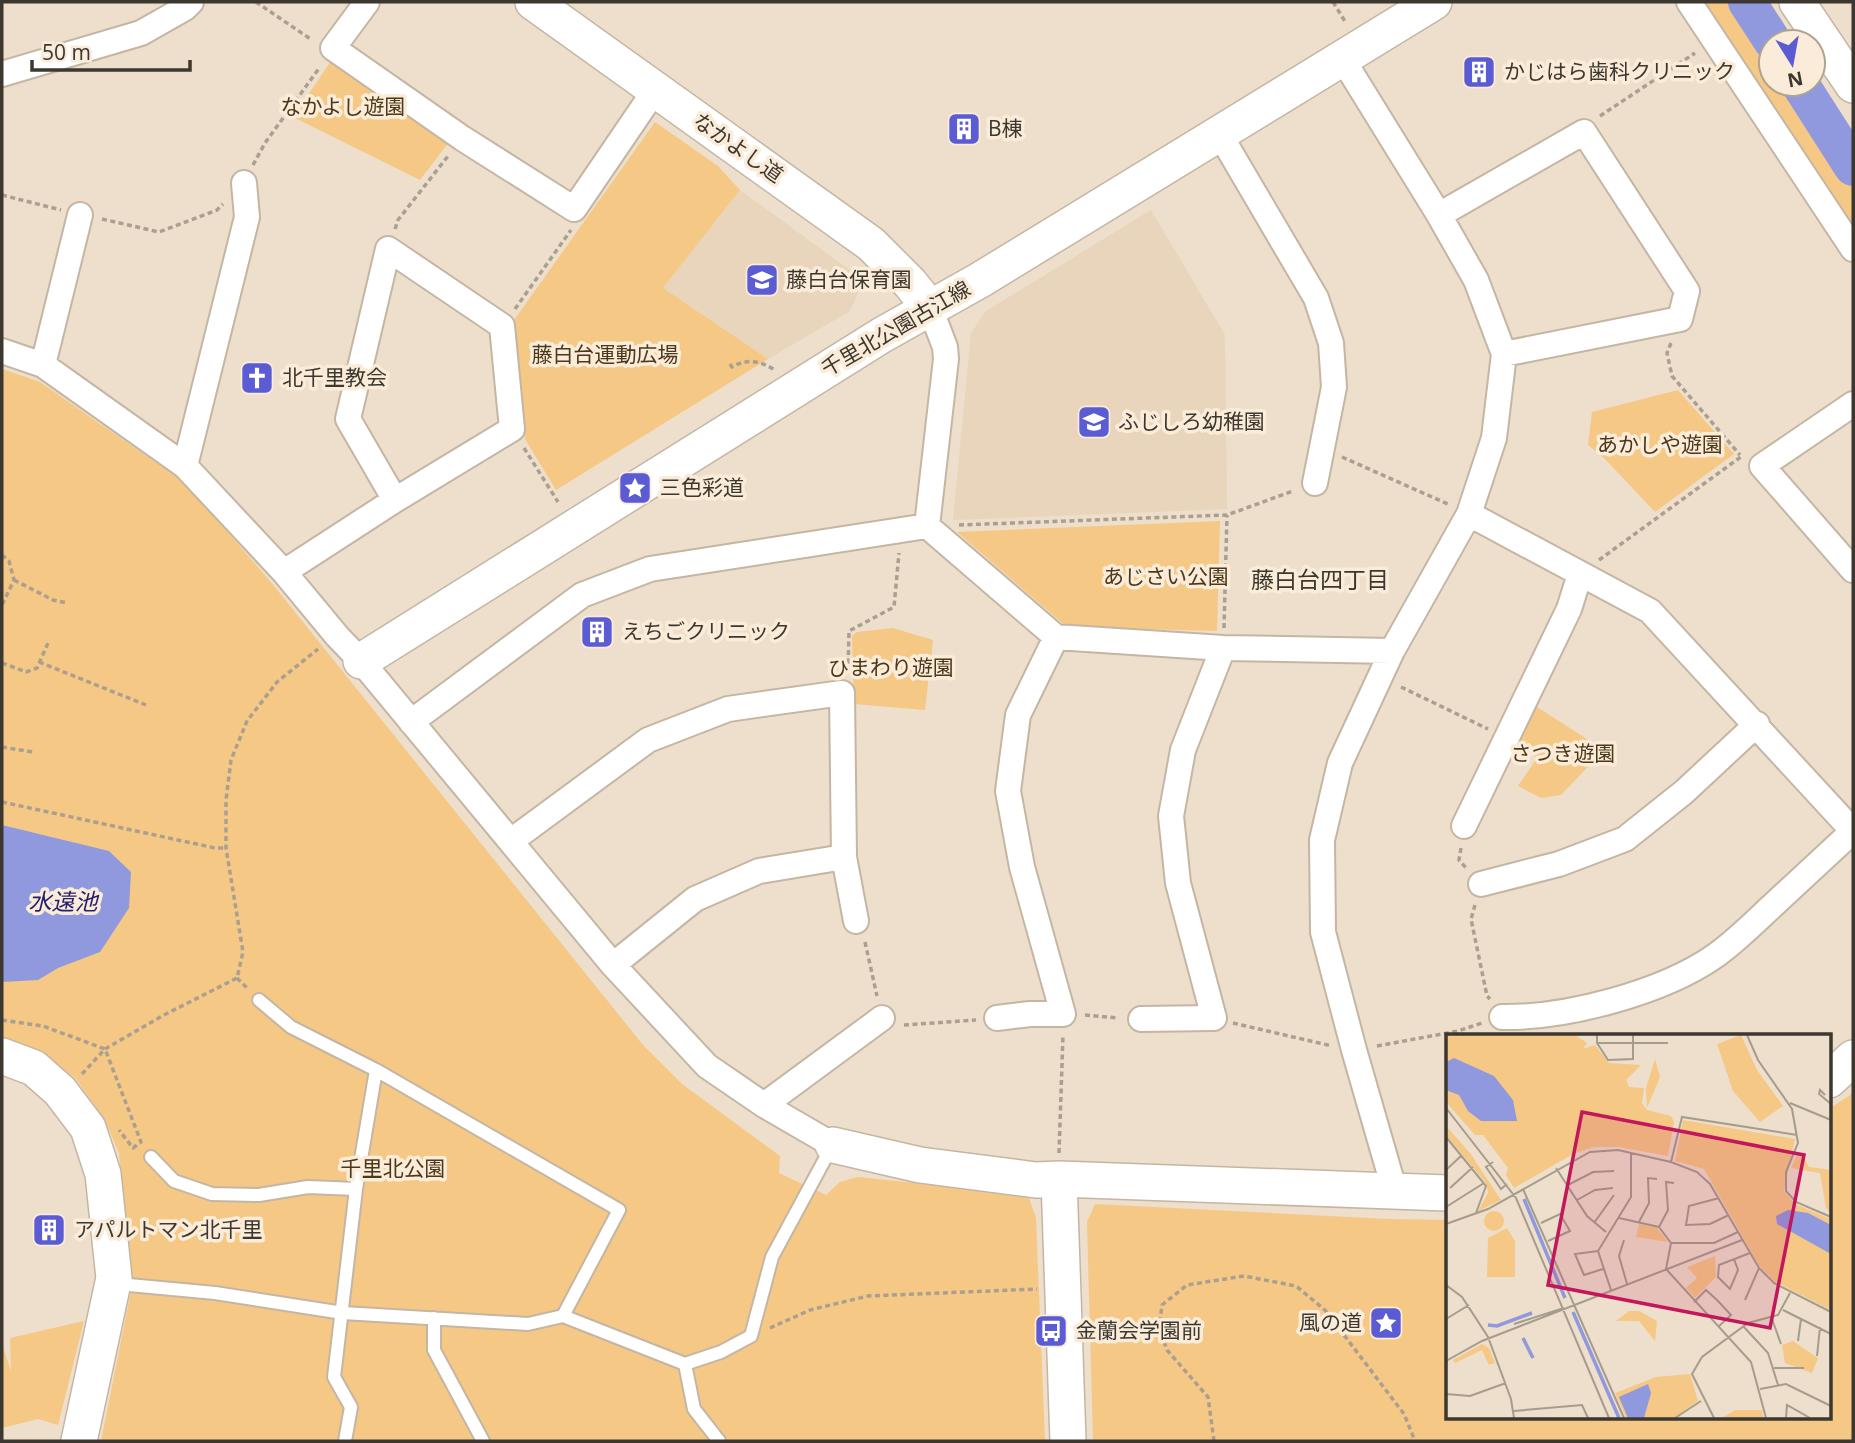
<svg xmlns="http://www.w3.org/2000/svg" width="1855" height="1443" font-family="'Open Sans','Noto Sans JP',sans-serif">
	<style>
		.built { fill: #e8d5bb }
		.green { fill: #f5c885 }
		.water { fill: #9098de }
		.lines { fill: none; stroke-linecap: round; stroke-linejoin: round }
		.river { stroke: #9098de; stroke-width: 38 }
		.lane-casing { stroke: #c4b6a3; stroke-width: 16 }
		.street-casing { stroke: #c4b6a3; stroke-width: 28 }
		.secondary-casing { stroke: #c4b6a3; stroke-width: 38 }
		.path { stroke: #aa9f90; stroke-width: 3.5; stroke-dasharray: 5 3.5; stroke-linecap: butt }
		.lane { stroke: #fff; stroke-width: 12 }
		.street { stroke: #fff; stroke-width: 24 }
		.secondary { stroke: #fff; stroke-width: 35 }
		.labels { text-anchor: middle; stroke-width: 7; stroke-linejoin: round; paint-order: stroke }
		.poi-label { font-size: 21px; fill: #3c372f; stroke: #faecd8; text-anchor: start }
		.park-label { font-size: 21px; fill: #4b381a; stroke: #faecd8 }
		.street-label { font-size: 21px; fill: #3c372f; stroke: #faecd8 }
		.neighbourhood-label { font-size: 23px; fill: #3c372f; stroke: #faecd8 }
		.water-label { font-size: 23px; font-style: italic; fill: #241e6e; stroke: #faecd8 }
		.inset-river { fill: none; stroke: #9098de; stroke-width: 3.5 }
		.inset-road { fill: none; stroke: #a69c8d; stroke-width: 2 }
		.view { fill: #c2185b; fill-opacity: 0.15; stroke: #c2185b; stroke-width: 3.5 }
		.inset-edge { fill: none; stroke: #3c372f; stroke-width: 3.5 }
	</style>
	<rect width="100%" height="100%" fill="#eddfcb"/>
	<path class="built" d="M740,190L851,271L859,291L850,311L768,359L663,288Z
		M1151,210L1225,335L1227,509L953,520L971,333L986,311Z"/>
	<path class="green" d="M1703,2H1741L1771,48V84H1794L1853,175V227Z
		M331,61L449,142L420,180L293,117Z
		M655,122L718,166L740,190L663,288L768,359L556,490L525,439L512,323Z
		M2,369L40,382L185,483L270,581L643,1045L682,1084L780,1156L779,1173L826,1195L840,1182L858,1177L1028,1195L1036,1218L1045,1441H101L132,1286L119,1153L105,1120L76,1079L45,1054L2,1038Z
		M1678,390L1734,454L1655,512L1605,459L1588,445L1592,412Z
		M1220,521L1217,631L1067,627L957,532Z
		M893,628L933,640L925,710L854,704L852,636L857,632Z
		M1534,705L1604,750L1561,795L1541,798L1518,786L1537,758L1519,746L1517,735Z
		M1853,1093V1441H1093L1087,1222L1095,1204L1388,1219L1447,1220V1417H1829V1109Z
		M84,1321L58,1425L38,1419L2,1428V1344L11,1371L10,1338Z"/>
	<path class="water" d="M2,825L109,851L131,872L129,908L100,952L58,968L38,980L2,982Z"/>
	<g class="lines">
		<path class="river" d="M1747,2L1773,42
			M1800,84L1853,167"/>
		<defs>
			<path id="lane" d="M259,1000L291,1027L376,1070L619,1210L563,1316
				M151,1157L174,1181L212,1194L259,1195L308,1187L356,1189
				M129,1285L215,1293L343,1313L528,1324L563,1316L685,1364L721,1352L751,1336L772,1257L832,1146
				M434,1318V1350L483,1441
				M685,1364L694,1409L719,1441
				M345,1441L351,1407L334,1377L356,1189L376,1070"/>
			<path id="street" d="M367,2L333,48L462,138L574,209L655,90
				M1689,2L1853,249
				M1342,58L1439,215L1476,280L1504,354L1494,438L1469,514L1392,651L1340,763L1322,840L1323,932L1354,1050L1395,1192
				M2,74L141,33L185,8L191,2
				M1219,133L1316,298L1331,343L1334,387L1315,483
				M1439,215L1584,132L1687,291L1680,319L1504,354
				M2,351L43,365L185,466L284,572L337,636L361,661L613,965L707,1066L764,1105L833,1145
				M43,365L80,215
				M1853,404L1762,466L1853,570
				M185,466L247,217L244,183
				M1469,514L1650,611L1853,831
				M927,526L946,359L945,347L930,308
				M284,572L395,500L512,429L502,326L388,249L348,419L395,500
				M1056,637L1223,648L1392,651
				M411,722L582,595L650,569L927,526L1056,637L1018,715L1008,791L1022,867L1063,1014H1030L997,1018
				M1464,826L1569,609L1580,574
				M511,841L648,740L728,709L842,693L844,857L759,871L695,899L613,965
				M844,857L856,921
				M1481,884L1559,864L1625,839L1684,792L1757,724
				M1502,1017C1566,1018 1662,993 1715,956C1735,942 1753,924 1771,907C1798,882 1826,856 1853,831
				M1141,1019L1214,1018L1178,883L1171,816L1183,750L1223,648
				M764,1105L882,1018"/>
			<path id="secondary" d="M533,2L871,244L910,283L930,308
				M1797,2L1853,85
				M361,661L882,335L980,280L1434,2
				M2,1056L34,1068L60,1091L88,1128L103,1174L114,1278L79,1441
				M1829,1080L1853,1058
				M833,1145L920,1165L1036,1180L1059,1179
				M1068,1441L1059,1179L1447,1193"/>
		</defs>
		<use href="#lane" class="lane-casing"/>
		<use href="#street" class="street-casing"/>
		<use href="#secondary" class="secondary-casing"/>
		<path class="path" d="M256,2L312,40
			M1333,2L1346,23
			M1600,116L1695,53
			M253,165L265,143L320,67
			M2,195L61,210
			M102,219L159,232L217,210L223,204
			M395,229L398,220L448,156
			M515,309L571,230
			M1671,343L1667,353L1672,376L1740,455
			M730,364L732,367C748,358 760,361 775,370
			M524,448L558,502
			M1342,457L1450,505
			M959,525L1227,515L1293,491
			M2,555L9,561L14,580L2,605
			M1599,560L1742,456
			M14,580L53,600L67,603
			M1224,628L1227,515
			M39,662L146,705
			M2,663L26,672L37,668L48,643
			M848,672L849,631L894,607L899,553
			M1401,687L1488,729
			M2,747L33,752
			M2,802L215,848H226
			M1461,848L1459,860L1467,869
			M1475,905L1471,919L1487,996L1490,999
			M865,942L877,996
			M237,978L248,989
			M1085,1015L1119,1018
			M2,1020L43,1026L105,1049L141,1142L133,1148L119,1130
			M1233,1023L1332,1046
			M904,1025L976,1020
			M1377,1046L1458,1031L1482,1023
			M82,1074L105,1049L162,1016L237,978L243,952L226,848V800L231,760L247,721L277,682L318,649
			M1059,1153L1063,1035
			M770,1328L810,1310L868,1296L1037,1289
			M1214,1441L1208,1397L1167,1350L1159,1328L1162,1305L1187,1285L1244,1276L1296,1286L1325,1310L1404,1414L1415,1441"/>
		<use href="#lane" class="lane"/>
		<use href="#street" class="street"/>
		<use href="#secondary" class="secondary"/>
	</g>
	<defs>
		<symbol id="building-square" viewBox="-11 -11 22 22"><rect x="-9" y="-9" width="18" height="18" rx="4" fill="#5b5cd4" stroke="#faecd8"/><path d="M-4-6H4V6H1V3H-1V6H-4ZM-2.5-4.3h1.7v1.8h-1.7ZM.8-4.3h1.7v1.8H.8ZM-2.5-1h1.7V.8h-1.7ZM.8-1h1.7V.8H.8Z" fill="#fff"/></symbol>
		<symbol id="school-square" viewBox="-11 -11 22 22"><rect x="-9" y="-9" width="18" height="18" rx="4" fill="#5b5cd4" stroke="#faecd8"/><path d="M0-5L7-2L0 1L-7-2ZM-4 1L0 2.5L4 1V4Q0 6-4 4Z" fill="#fff"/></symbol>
		<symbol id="church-square" viewBox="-11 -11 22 22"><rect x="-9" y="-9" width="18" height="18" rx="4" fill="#5b5cd4" stroke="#faecd8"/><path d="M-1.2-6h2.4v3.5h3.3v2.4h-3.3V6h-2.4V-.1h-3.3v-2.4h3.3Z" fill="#fff"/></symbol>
		<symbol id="sight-square" viewBox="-11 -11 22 22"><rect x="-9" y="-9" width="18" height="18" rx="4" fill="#5b5cd4" stroke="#faecd8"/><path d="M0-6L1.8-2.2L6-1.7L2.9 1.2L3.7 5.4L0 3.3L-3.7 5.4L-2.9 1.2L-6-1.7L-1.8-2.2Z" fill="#fff"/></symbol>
		<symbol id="bus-square" viewBox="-11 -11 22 22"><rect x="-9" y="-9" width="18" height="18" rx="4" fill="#5b5cd4" stroke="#faecd8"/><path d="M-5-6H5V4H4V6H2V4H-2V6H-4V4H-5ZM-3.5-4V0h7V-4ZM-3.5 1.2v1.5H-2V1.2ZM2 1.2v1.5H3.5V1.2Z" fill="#fff"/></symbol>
	</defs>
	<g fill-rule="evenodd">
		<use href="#building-square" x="1460" y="53" width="38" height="38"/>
		<use href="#building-square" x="945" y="110" width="38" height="38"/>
		<use href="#school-square" x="743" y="261" width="38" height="38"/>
		<use href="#church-square" x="238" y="359" width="38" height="38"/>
		<use href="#school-square" x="1075" y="403" width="38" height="38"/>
		<use href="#sight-square" x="616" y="469" width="38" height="38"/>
		<use href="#building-square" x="578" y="613" width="38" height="38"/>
		<use href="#building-square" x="30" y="1211" width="38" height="38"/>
		<use href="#sight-square" x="1367" y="1304" width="38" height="38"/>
		<use href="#bus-square" x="1032" y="1312" width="38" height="38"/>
	</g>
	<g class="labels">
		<g class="poi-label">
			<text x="1504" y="79">かじはら歯科クリニック</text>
			<text x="988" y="136">B棟</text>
			<text x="786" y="287">藤白台保育園</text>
			<text x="282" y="385">北千里教会</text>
			<text x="1118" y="429">ふじしろ幼稚園</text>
			<text x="660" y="495">三色彩道</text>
			<text x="622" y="639">えちごクリニック</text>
			<text x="74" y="1237">アパルトマン北千里</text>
			<text x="1362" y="1330" text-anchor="end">風の道</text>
			<text x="1076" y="1338">金蘭会学園前</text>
		</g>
		<g class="park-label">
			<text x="343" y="114">なかよし遊園</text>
			<text x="605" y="362">藤白台運動広場</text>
			<text x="1660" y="452">あかしや遊園</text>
			<text x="1166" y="584">あじさい公園</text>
			<text x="891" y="675">ひまわり遊園</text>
			<text x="1563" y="761">さつき遊園</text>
			<text x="393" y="1176">千里北公園</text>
		</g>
		<g class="street-label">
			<text transform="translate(738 148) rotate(35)" y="7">なかよし道</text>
			<text transform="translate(896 329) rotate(-30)" y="7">千里北公園古江線</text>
		</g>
		<g class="neighbourhood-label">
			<text x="1320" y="588">藤白台四丁目</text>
		</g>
		<g class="water-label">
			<text x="63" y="910">水遠池</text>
		</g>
	</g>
	<g transform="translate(1446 1034)">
		<rect width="385" height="385" fill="#eddfcb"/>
		<path d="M0,1H129L141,9L137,15L149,11L163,29L195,31L180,46L183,53L198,54L196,69L201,76L225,82L228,88L222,122L172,113H148L127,120L68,154L60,141L62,134L37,101H29L0,68ZM295,1L311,36L337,72L314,88L287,57L271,10ZM209,25L214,43L201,74L200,54ZM237,86L349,105L338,157L349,170L385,185V276L328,247L313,232L258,135L229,127ZM0,92L24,119L55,166L32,177L42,159L40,149L0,101ZM350,122L358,123L363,133L385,136V180L380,174L374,139L345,134ZM38 187a10 10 0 1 1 20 0a10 10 0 1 1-20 0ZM193,190L211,194L222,208L190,203ZM61,194L69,207V243H41L42,204ZM269,222L270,243L249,264L240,254L251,244L241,233ZM183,277H193L211,287L209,307L193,287H170ZM347,307L372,324L366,339L339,329L336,311ZM36,310L43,314L49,329L43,331L36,316L9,329L7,326ZM244,340L252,367L228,384H180L169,359L210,343ZM289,376H316L317,384H276Z" fill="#f5c885"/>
		<path d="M8,24L48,42L67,66L71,87H35L22,77L13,61L0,56V28ZM342,176L362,179L385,191V220L331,190L330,182ZM202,350L205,359L198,384H182L173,363Z" fill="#9098de"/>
		<path class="inset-river" d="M78,165L119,264M127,278L173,384M42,291L51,292L86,279M77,304L87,324"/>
		<path class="inset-road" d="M151,1V9L162,26L187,25V1M301,1L312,26L346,75L352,109L340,138V157L350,168L385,183M151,9H222M379,61L374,56L373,60L385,70M344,69L385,86M0,74L70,164L163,384M0,103L40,152L30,179M47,128L40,133L55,155L61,150M225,128L251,138L264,150L313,234L328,249L385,278M110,134L141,182L160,198M0,136L16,121M228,149L220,148L222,176L213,193L225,209H268L292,198M122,151L147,138L168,137M4,154L27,133M77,155L178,384M273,164L243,172L240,191L264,190L283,181M131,166L149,156L167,154M0,173L38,149M173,184L213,193M193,188L203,169L202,144L211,145M95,189L114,180L124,197L102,207M148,189L168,161M0,190L42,175L144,118L172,116L225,128L236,83L351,101M178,206L173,222L181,250M152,217L129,220L138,241L157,235M288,225L292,236L284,255L272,243L273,231L304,219M220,235L305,328L320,384M220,235L225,209M0,251L16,263L42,303L65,365L68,384M165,256L152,217L185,163V119M299,266L313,234M248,268L260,256L272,267L285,281L272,293M337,276L385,300M0,285L23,271M326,285L335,310M68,290L118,274M297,292L322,319L332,351M352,307L355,285M371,322L374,293M0,327L36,307L296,206M328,334H358M314,355L340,350L385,372M0,360L24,362L60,349M68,377L136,371L142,384M229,384L255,367M268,384L246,340L256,323L302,289L332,281L344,259M340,384L341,371L364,384"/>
		<path class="view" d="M136,78L358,121L324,294L102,251Z"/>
		<rect width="385" height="385" class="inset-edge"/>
	</g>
	<rect width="1855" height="1443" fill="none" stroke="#3c372f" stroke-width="7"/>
	<g transform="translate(1792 63) rotate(169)"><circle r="33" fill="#faecd8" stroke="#aea494" stroke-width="2"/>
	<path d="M0-5L12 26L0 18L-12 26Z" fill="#5b5cd4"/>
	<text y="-10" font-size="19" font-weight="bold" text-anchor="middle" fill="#3c372f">N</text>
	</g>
	<path d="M32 60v10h158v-10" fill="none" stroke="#3c372f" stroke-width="3.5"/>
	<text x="42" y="60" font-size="21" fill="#3c372f" stroke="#faecd8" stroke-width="5" paint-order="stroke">50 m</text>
</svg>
